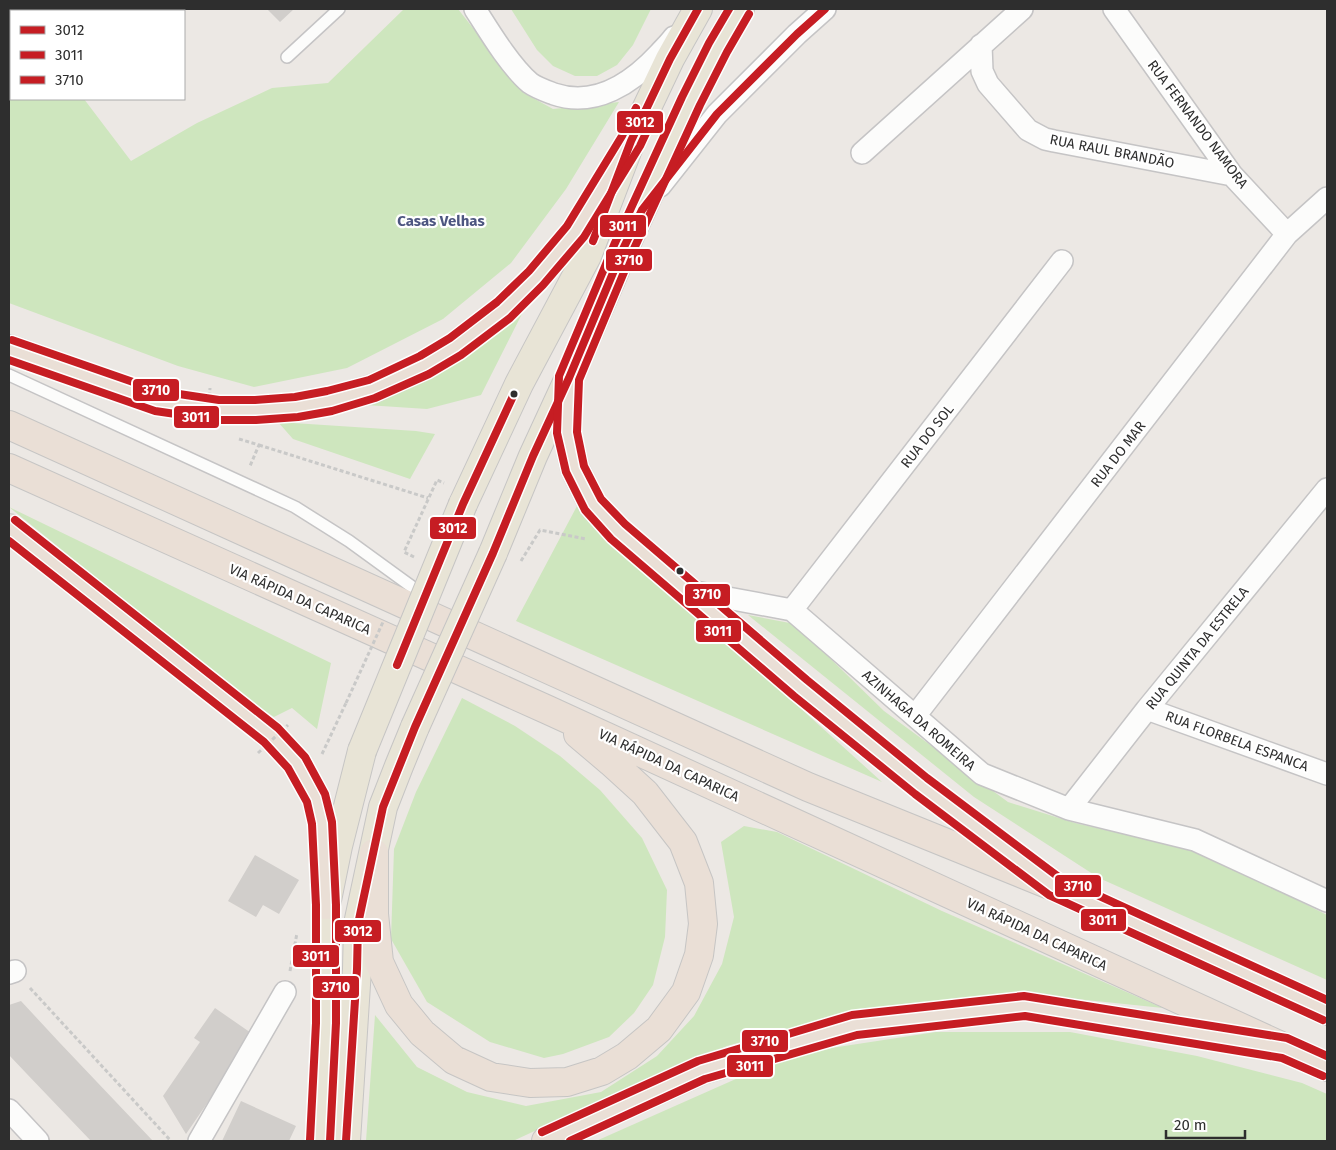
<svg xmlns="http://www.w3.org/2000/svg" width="1336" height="1150" font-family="'Fira Sans',sans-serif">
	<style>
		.green { fill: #cee6be }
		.building { fill: #d1cecb }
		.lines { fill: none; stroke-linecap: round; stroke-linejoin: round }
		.lane-casing { stroke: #c5c4c5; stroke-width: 14 }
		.street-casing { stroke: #c5c4c5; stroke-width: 24 }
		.primary-casing { stroke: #c6c5c4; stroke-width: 30 }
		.highway-casing { stroke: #c6c5c4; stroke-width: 30 }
		.path { stroke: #c9c9c8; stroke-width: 3; stroke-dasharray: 4 2.5; stroke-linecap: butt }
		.lane { stroke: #fcfcfb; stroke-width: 11 }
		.street { stroke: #fcfcfb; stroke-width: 21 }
		.primary { stroke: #e8e4d6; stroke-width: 28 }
		.highway { stroke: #eadfd6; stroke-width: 28 }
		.primary-bridge-casing { stroke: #c6c5c4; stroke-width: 30; stroke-linecap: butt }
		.path-bridge { stroke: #c9c9c8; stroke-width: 3; stroke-dasharray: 4 2.5; stroke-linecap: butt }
		.primary-bridge { stroke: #e8e4d6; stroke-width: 28 }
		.bus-1-casing { stroke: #fff; stroke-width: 11 }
		.bus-2-casing { stroke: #fff; stroke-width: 11 }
		.bus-3-casing { stroke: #fff; stroke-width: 11 }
		.bus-1 { stroke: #c61d23; stroke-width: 8 }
		.bus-2 { stroke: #c61d23; stroke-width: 8 }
		.bus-3 { stroke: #c61d23; stroke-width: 8 }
		.bus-dot { fill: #2e2e2e; stroke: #fff; stroke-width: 2 }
		.labels { text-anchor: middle; stroke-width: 4.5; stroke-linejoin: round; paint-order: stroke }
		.street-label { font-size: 14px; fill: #2e2e2e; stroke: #fff }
		.neighbourhood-label { font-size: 15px; font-weight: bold; fill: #4d5680; stroke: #fff }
		.line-badge { stroke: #fff; stroke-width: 2 }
		.badge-label { font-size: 14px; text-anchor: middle; font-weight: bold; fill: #fff }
	</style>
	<rect width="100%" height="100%" fill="#ece8e4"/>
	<path class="green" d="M404,9H458L524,93L553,109L619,102L566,189L511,263L443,319L347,368L254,387L178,366L9,303V34L11,33V99H84L131,161L197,123L272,88L328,83Z
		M511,9H651L633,45L617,65L597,76H575L553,66L537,50Z
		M531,296L481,395L427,409L366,405L464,352Z
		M278,422L416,431L435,434L410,479L293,439Z
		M577,506L882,782L516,621Z
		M9,507L331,663L317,729L292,708L274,717L244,697Z
		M748,615L795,624L884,711L1008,802L1075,823L1202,852L1327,915V980L1099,878L974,797Z
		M462,698L515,726L560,756L600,790L642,838L667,890L665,937L653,985L634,1013L609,1037L563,1054L544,1058L490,1042L427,1002L391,939L394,849L416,792Z
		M744,826L777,832L942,911L1163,1008L1057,997L979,999L859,1009L727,1046L582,1109L513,1141H366L375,1015L417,1067L467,1092L526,1106L601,1092L657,1056L694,1016L722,964L734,917L721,842Z
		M936,1032H1070L1197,1056L1302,1083L1327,1094V1141H596L792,1054Z"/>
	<path class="building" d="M267,9H294L280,22Z
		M255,855L299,880L279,914L263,905L256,917L228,901Z
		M21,1001L59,1042L153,1141H91L26,1073L9,1055V1005Z
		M215,1008L254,1035L186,1134L163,1096L200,1042L194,1038Z
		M241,1101L296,1126L289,1141H222Z"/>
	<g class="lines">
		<defs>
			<path id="lane" d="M287,57L339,9
				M9,375L295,507L349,541L426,597"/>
			<path id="street" d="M475,9C489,31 510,66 530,83C537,88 546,91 554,94C595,108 632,83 659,54C664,48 670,43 674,37
				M1114,9L1232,175L1287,234
				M981,45L982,71L988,84L1028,130L1045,139L1054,141L1232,175
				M862,153L1022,9
				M660,186L717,114L797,34L825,9
				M690,591L792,610L982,774L1069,809L1195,840L1327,901
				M792,610L1062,261
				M1147,709L1327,774
				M915,716L1287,234L1327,198
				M1069,809L1147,709L1327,489
				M9,973L15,971
				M9,1110L38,1141
				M199,1141L285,992"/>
			<path id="primary" d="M463,504L519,384L587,256L631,141L670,59L698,9
				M493,553L533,456L569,378L628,240L691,101L718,47L740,9
				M320,1141L326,1023V905L338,846L362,751
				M346,1141L357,969L358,924L383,807L399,766L415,727"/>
			<path id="highway" d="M9,349L157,401L218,410H255L296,407L329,401L372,389L425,365L456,346L504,310L536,278L575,232L631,141
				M569,378L567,433L575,469L593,505L618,531L801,688L921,786L1026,865
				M9,425L808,787L1055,887L1327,1011
				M9,468L548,710L1327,1067
				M9,528L271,735L296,762L316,798L322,823L326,905
				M374,853V914L379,962L399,1005L422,1033L454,1060L491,1077L530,1083L567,1082L602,1071L627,1056L659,1029L686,992L699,955L703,924L699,883L683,842L645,793L611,762L578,734
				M546,1141L702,1070L855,1025L1025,1006L1251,1042"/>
		</defs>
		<use href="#lane" class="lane-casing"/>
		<use href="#street" class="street-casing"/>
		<use href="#primary" class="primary-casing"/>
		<use href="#highway" class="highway-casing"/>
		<path class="path" d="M239,439L259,445L250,466
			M259,445L428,498
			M414,557L404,552L437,480L444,483
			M521,561L540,530L586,539
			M322,754L346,703
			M290,971L297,933
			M30,988L171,1141"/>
		<use href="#lane" class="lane"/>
		<use href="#street" class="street"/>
		<use href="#primary" class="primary"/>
		<use href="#highway" class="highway"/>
		<defs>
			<path id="primary-bridge" d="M415,727L493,553
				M362,751L463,504"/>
		</defs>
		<use href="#primary-bridge" class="primary-bridge-casing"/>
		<path class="path-bridge" d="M207,429L210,388
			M346,703L383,622
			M258,753L288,725"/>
		<use href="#primary-bridge" class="primary-bridge"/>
		<defs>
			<path id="bus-1" d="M593,241L631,141L670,59L698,9
				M397,665L463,504L514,394
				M346,1141L357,969L358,924L383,807L415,727L493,553L533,456L569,378L623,249L642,210L717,114L797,34L825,9"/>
			<path id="bus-2" d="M729,9L709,43L682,97L614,245L559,376L557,433L566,472L585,510L611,539L794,696L915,794L1049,895L1323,1020
				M9,360L155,411L217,420H256L298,417L332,411L375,398L429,374L461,355L510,318L543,285L584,237L640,146L654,116
				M9,541L264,742L288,768L307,802L312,824L316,905V1023L310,1140
				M570,1141L705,1079L857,1035L1025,1016L1282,1058L1323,1076"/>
			<path id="bus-3" d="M749,14L727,52L700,105L632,253L579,380L577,432L584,466L601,499L625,524L807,680L927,778L1060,878L1327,1000
				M12,340L159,391L219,400H255L295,397L327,391L369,380L420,356L450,338L497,302L529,271L567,226L622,136L636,108
				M15,520L278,728L305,757L325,794L332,822L336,905V1023L330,1141
				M542,1132L698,1061L852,1015L1024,996L1287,1038L1327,1056"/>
		</defs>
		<use href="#bus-1" class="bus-1-casing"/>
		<use href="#bus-2" class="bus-2-casing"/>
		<use href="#bus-3" class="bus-3-casing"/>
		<use href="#bus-1" class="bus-1"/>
		<use href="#bus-2" class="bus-2"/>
		<use href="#bus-3" class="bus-3"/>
	</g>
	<g class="bus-dot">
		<circle cx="514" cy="394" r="4.5"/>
		<circle cx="680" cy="571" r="4.5"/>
	</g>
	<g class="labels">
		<g class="street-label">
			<text transform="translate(1198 124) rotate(53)" y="5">RUA FERNANDO NAMORA</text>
			<text transform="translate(1112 151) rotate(11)" y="5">RUA RAUL BRANDÃO</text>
			<text transform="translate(927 436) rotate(-52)" y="5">RUA DO SOL</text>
			<text transform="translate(1118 454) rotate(-52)" y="5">RUA DO MAR</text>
			<text transform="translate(300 599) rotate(24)" y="5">VIA RÁPIDA DA CAPARICA</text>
			<text transform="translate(1197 648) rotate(-51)" y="5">RUA QUINTA DA ESTRELA</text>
			<text transform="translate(919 720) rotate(41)" y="5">AZINHAGA DA ROMEIRA</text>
			<text transform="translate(1237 741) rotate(20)" y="5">RUA FLORBELA ESPANCA</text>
			<text transform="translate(669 765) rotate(25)" y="5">VIA RÁPIDA DA CAPARICA</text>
			<text transform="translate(1037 934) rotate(25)" y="5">VIA RÁPIDA DA CAPARICA</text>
		</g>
		<g class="neighbourhood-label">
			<text x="441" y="226">Casas Velhas</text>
		</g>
	</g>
	<g class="line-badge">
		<rect x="616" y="110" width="48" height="24" rx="5" fill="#c61d23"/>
		<rect x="599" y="214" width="48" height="24" rx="5" fill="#c61d23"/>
		<rect x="605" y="248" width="48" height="24" rx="5" fill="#c61d23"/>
		<rect x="132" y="378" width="48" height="24" rx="5" fill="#c61d23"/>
		<rect x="173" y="405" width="47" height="24" rx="5" fill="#c61d23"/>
		<rect x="429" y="516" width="48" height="24" rx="5" fill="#c61d23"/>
		<rect x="684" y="583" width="47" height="24" rx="5" fill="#c61d23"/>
		<rect x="695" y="619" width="47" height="24" rx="5" fill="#c61d23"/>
		<rect x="1054" y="874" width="48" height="24" rx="5" fill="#c61d23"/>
		<rect x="1080" y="908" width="47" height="24" rx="5" fill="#c61d23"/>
		<rect x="334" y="919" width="48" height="24" rx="5" fill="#c61d23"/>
		<rect x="292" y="944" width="48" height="24" rx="5" fill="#c61d23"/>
		<rect x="312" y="975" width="48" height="24" rx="5" fill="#c61d23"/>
		<rect x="741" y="1029" width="48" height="24" rx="5" fill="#c61d23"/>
		<rect x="726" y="1054" width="48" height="24" rx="5" fill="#c61d23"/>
	</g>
	<g class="badge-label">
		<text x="640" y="127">3012</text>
		<text x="623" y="231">3011</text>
		<text x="629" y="265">3710</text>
		<text x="156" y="395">3710</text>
		<text x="196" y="422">3011</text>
		<text x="453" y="533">3012</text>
		<text x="707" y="599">3710</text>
		<text x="718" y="636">3011</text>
		<text x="1078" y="891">3710</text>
		<text x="1103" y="925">3011</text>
		<text x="358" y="936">3012</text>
		<text x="316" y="961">3011</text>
		<text x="336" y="992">3710</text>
		<text x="765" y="1046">3710</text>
		<text x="750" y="1071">3011</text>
	</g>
	<rect width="1336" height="1150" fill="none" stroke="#2e2e2e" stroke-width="20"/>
	<rect x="10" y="10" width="175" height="90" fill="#ffffff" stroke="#ababab"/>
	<rect x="20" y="26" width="25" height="8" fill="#c61d23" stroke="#ababab"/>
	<text x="55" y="35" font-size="15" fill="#2e2e2e">3012</text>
	<rect x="20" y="51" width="25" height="8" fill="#c61d23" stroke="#ababab"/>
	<text x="55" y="60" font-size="15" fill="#2e2e2e">3011</text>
	<rect x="20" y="76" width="25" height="8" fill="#c61d23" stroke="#ababab"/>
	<text x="55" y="85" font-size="15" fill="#2e2e2e">3710</text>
	<path d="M1166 1130v8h79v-8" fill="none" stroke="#2e2e2e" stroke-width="2.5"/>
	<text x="1174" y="1130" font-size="15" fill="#2e2e2e" stroke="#ffffff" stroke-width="4" paint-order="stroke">20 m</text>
</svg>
